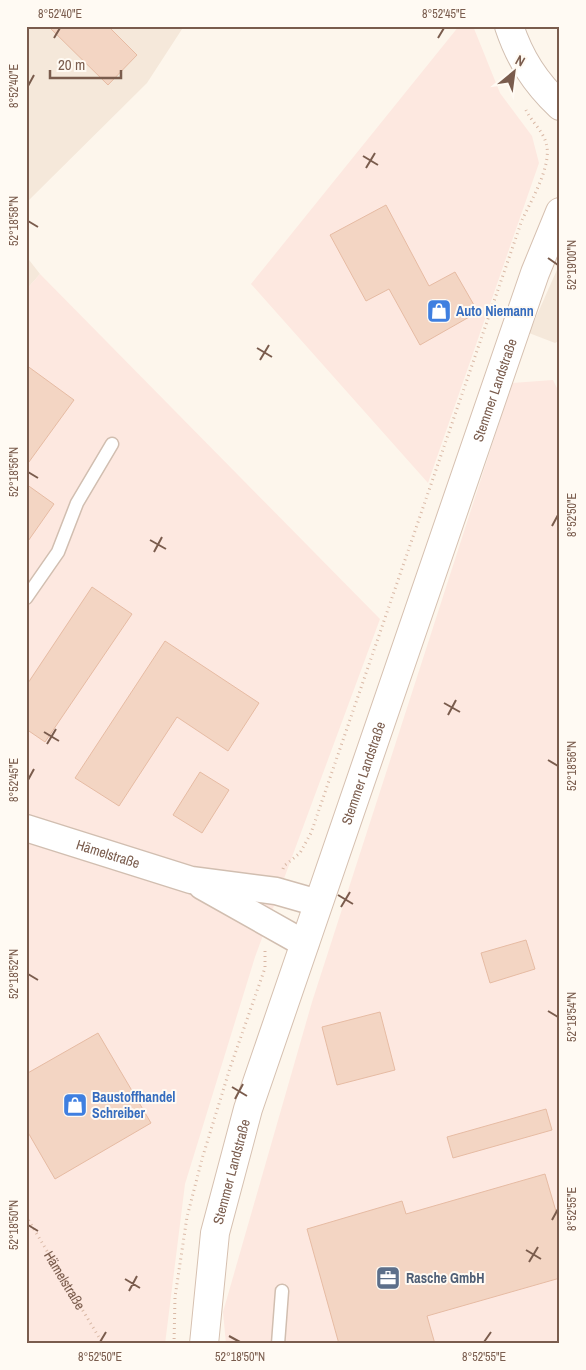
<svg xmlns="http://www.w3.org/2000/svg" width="586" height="1370" font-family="'Archivo Narrow',sans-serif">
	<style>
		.residential { fill: #f5e8da }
		.commercial { fill: #fde8e0 }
		.building { fill: #f3d5c3; stroke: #e6bba3 }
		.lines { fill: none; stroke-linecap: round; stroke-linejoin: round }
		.service-casing { stroke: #d1beb0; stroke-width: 15 }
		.minor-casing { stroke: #d1beb0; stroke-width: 29 }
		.tertiary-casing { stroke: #d1beb0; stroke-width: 30 }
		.secondary-casing { stroke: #d6c0b0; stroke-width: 30 }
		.path { stroke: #d9b8a5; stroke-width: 3; stroke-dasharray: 1 4; stroke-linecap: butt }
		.service { stroke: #fff; stroke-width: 12 }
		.minor { stroke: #fff; stroke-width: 26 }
		.tertiary { stroke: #fff; stroke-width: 28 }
		.secondary { stroke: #fff; stroke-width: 28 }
		.ticks { fill: none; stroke: #7a5c4d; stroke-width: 2 }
		.labels { text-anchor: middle; stroke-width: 4; stroke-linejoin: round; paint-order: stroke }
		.shop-label { font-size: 14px; font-weight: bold; fill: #366cbe; stroke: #fffaf3; text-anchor: start }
		.street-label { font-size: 14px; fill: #7a5c4d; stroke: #fffaf3 }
		.service-label { font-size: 14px; font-weight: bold; fill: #4e5e75; stroke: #fffaf3; text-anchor: start }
		.neatline { fill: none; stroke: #7a5c4d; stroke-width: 2 }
		.ticks-label { font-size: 12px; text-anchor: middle; fill: #7a5c4d }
	</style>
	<rect width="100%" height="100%" fill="#fdf6ec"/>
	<path class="residential" d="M26,26H184L147,83L26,203Z
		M26,256L40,274L26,290Z
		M560,263V340L555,343L529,333Z"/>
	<path class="commercial" d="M459,26H473L500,93L532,136L539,163L428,483L251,284Z
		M40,274L380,619L255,957L185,1184L165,1344H26V290Z
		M553,380L560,394V1344H226L223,1312L312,1002L512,383Z"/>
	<path class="building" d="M48,26H108L137,55L108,85Z
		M386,205L429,286L455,272L478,312L420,345L389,289L366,301L330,235Z
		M26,365L74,400L26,466Z
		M26,484L54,504L26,544Z
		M92,587L132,614L45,742L26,729V686Z
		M165,641L259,703L228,751L177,717L119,806L75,778Z
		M200,772L229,790L202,833L173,815Z
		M526,940L535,969L490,983L481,953Z
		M380,1012L395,1070L337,1085L322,1027Z
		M98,1033L151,1123L55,1179L26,1129V1074Z
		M546,1109L552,1130L453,1158L447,1137Z
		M545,1174L560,1225V1278L427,1316L435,1344H339L307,1229L402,1201L406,1214Z"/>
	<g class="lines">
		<defs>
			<path id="service" d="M26,598L58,552L77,503L112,444
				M278,1344L282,1291"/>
			<g id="minor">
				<path id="s2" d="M26,828L191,880L276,891L318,903"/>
				<path d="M202,886L305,944"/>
			</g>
			<path id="tertiary" d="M509,26C520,59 535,82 560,106"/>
			<g id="secondary">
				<path id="s3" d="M204,1344L215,1233L248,1109L535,273L560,212"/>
			</g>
		</defs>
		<use href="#service" class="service-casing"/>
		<use href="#minor" class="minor-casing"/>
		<use href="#tertiary" class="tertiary-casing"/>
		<use href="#secondary" class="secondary-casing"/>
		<g class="path">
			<path d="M283,869L284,866L300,853L311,833L522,220C531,201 553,164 546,143C543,131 531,121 526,110"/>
			<path id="s1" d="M26,1216L103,1344"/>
			<path d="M174,1344L175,1297L187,1217L202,1159L230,1068L265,968V950"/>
		</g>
		<use href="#service" class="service"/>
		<use href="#minor" class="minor"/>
		<use href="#tertiary" class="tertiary"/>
		<use href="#secondary" class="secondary"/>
	</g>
	<path class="ticks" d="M54,38L60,28M438,38L444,28M28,86L34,75M363,156L378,165M366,168L375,153M28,221L38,227M548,258L558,265M257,348L272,357M260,360L269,345M28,472L38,478M552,526L558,515M150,540L166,549M154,552L162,537M444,703L460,712M448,715L456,700M44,732L59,741M47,744L56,729M548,760L558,766M28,780L34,769M338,895L353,904M341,907L350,892M28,974L38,980M548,1011L558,1017M232,1087L247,1096M235,1099L243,1084M552,1220L558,1209M28,1225L38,1231M526,1250L541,1259M529,1262L538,1247M125,1279L140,1288M129,1291L137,1276M229,1336L240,1342M100,1342L106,1332M484,1342L491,1332"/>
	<defs>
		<symbol id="shop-square" viewBox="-11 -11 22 22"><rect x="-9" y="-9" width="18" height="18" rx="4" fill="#3f7fe0" stroke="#fffaf3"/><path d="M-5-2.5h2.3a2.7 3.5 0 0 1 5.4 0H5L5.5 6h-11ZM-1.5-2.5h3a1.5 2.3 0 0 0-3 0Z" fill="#fff"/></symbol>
		<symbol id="office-square" viewBox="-11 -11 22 22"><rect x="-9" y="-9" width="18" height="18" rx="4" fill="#5c6f8a" stroke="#fffaf3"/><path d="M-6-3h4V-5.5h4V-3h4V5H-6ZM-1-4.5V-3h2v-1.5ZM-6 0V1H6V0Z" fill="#fff"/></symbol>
	</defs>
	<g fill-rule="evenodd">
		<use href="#shop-square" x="425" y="297" width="28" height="28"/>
		<use href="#shop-square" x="61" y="1091" width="28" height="28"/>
		<use href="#office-square" x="374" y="1264" width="28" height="28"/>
	</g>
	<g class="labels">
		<g class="shop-label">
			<text x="456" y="316">Auto Niemann</text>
			<text x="92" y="1102">Baustoffhandel<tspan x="92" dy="16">Schreiber</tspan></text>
		</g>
		<g class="street-label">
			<text dy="5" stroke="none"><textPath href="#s3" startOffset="1000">Stemmer Landstraße</textPath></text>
			<text dy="5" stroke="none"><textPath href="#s3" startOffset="595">Stemmer Landstraße</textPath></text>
			<text dy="5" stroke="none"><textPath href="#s2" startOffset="86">Hämelstraße</textPath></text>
			<text dy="5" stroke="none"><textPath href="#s3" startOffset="175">Stemmer Landstraße</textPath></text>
			<text dy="5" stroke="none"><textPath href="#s1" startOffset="75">Hämelstraße</textPath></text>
		</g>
		<g class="service-label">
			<text x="406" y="1283">Rasche GmbH</text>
		</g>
	</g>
	<rect width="586" height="1370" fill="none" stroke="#fffaf3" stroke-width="55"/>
	<g transform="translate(514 72) rotate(29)" stroke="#fffaf3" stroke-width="4" paint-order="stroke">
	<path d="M0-4L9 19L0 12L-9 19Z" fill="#7a5c4d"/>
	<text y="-8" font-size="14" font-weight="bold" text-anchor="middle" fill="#7a5c4d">N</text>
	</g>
	<path d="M50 70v8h71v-8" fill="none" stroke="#7a5c4d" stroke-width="2.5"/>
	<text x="58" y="70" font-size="15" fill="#7a5c4d" stroke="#fffaf3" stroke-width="4" paint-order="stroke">20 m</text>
	<rect x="28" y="28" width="530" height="1314" class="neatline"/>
	<g class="ticks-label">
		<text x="60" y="18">8°52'40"E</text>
		<text x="444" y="18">8°52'45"E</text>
		<text transform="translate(14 86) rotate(-90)" y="4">8°52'40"E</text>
		<text transform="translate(14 221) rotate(-90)" y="4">52°18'58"N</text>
		<text transform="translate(572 265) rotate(-90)" y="4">52°19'00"N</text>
		<text transform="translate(14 472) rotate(-90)" y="4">52°18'56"N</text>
		<text transform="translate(572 515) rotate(-90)" y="4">8°52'50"E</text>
		<text transform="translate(572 766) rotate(-90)" y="4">52°18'56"N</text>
		<text transform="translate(14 780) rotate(-90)" y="4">8°52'45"E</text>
		<text transform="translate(14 974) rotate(-90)" y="4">52°18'52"N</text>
		<text transform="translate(572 1017) rotate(-90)" y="4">52°18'54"N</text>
		<text transform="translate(572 1209) rotate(-90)" y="4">8°52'55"E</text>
		<text transform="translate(14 1225) rotate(-90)" y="4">52°18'50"N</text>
		<text x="100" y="1361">8°52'50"E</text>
		<text x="240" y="1361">52°18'50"N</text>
		<text x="484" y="1361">8°52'55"E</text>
	</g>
</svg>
